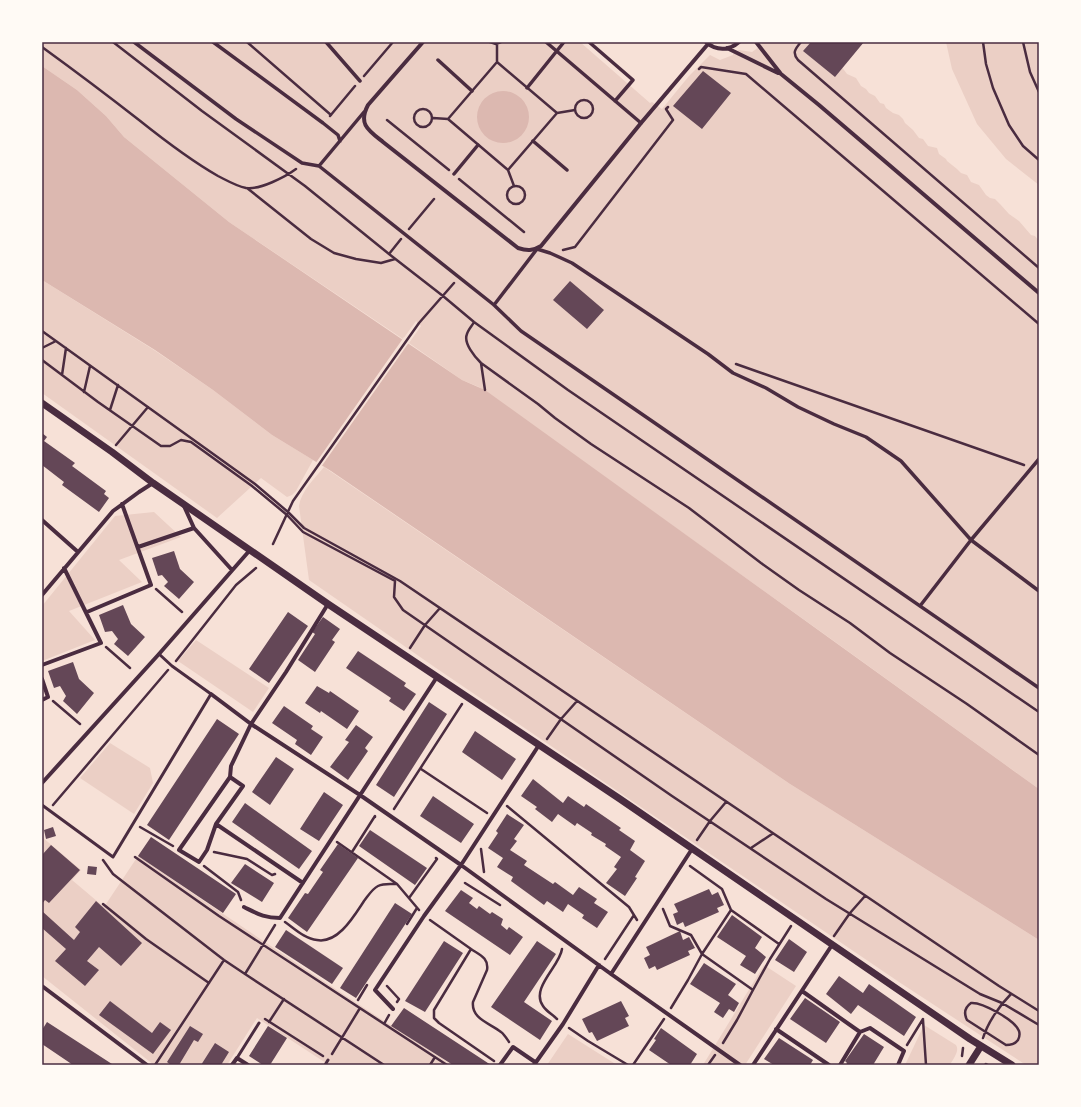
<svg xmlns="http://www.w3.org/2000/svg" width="1081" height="1107" font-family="'Titillium Web',sans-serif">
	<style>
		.green { fill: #ebcfc5 }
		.water { fill: #dcb8b0 }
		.pier { fill: #f7e1d7 }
		.building { fill: #644757 }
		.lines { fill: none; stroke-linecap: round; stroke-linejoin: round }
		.path { stroke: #4a2c40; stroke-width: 2.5 }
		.service { stroke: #4a2c40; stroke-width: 3 }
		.pedestrian { stroke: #4a2c40; stroke-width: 3.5 }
		.minor { stroke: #4a2c40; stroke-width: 4 }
		.tertiary { stroke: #4a2c40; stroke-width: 7 }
		.neatline { fill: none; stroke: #4a2c40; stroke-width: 1.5 }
	</style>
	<rect width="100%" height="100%" fill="#f7e1d7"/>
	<path class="green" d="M42,42H580L650,103L652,102L662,109L689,76L710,55L720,60L733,55L734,52L739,50L752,52L759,47L763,42H812L841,66L847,74L856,78L861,86L866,89L869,93L875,96L880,103L884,104L886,108L893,113L899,115L903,119L905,123L913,130L919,138L923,139L928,146L937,148L939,154L946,159L947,161L957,169L961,173L967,175L971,182L979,185L986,195L990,198L995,199L1000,204L1009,214L1019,221L1031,235L1035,236L1039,241V789L827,636L479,387L462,380L409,343L421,326L416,321L403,339L229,222L124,137L106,116L77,90L42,66Z
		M946,42H1039V185L1006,159L977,124L952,69Z
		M42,280L154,350L213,390L272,435L313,460L296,491L292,495L287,497L261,478L217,518L42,393Z
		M324,467L790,784L1039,940V1065H1026L899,982L436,668L309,580L299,506C301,491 315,478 324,467Z
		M154,512L181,537L119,560L142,582L69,611L95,640L42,661V606L115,516Z
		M196,640L269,688L253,712L178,661Z
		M110,743L150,768L153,783L134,814L80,778Z
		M42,837L81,870L72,880L104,907L138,856C242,927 346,997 452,1065H329L257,1018L227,1065H154L42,976Z
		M764,965L796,986L745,1065H703Z
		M924,1025L956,1045C960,1051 953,1059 950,1065H905Z
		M568,1034L617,1065H547Z"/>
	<path class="water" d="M42,66L77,90L106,116L124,137L229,222L462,380L485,390L1039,789V940L790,784L331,471L272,435L213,390L155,350L42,280Z
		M477 117a26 26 0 1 1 52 0a26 26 0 1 1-52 0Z"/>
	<path class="pier" d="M404,337L410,341L321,467L315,464Z"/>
	<path class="building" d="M811,42H864L835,77L803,51Z
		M703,71L731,93L702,129L673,106Z
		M570,281L604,310L587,329L553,300Z
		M42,433L47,437L44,441L75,463L72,466L106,491L104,494L109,498L99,512L62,485L64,482L42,465Z
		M174,551L180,569L194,582L179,599L164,586L168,582L162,575L158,576L152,558Z
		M123,605L131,624L145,637L128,656L114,644L118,639L112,631L105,632L99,615Z
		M288,612L308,626L269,683L249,669Z
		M323,617L340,629L332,640L335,642L315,672L298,660L315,634L312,632Z
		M358,651L406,683L404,686L416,694L404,711L389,701L391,698L346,668Z
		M73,662L79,679L94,693L77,714L63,701L66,696L60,686L54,688L48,671Z
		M317,686L329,693L330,691L359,711L347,729L321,711L320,713L305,703Z
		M429,702L447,714L394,797L376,785Z
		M284,706L313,726L311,729L323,737L311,755L295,744L297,740L272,723Z
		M217,719L239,734L169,840L147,825Z
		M356,725L373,737L365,748L368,751L348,780L330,767L349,742L345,740Z
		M475,731L516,759L502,780L462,752Z
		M276,757L294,769L270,805L252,792Z
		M533,779L563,803L568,796L584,807L586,804L621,828L619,830L635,841L630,850L645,861L635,877L637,878L625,896L606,883L617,869L614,867L621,857L605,846L606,844L591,835L592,833L577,823L575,826L558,814L552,822L535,809L537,807L521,796Z
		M324,792L343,805L319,841L300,829Z
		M433,796L474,824L461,843L420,816Z
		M245,803L312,851L299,869L232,822Z
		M507,814L524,825L514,839L517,841L510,850L527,861L524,865L553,884L555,882L573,895L579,887L597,899L594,903L608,912L597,928L582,918L584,915L568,904L563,912L547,901L544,905L511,881L513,877L497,867L503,858L488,848L498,833L496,831Z
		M53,827L56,836L46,839L44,830Z
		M370,830L427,868L415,885L359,846Z
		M151,837L236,894L223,913L138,856Z
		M338,844L358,858L307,932L288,918L305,893L308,894L323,872L320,870Z
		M51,845L80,870L49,903L45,900L42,904V855Z
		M245,864L274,883L262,902L231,883Z
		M88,866L97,867L96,875L87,874Z
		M709,889L712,895L718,892L724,905L717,908L719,912L685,927L683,922L677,925L673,914L678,912L674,904Z
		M461,890L473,898L469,903L477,909L479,906L490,914L492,912L503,919L501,925L507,930L509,927L523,937L510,955L445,911Z
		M96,901L142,943L121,966L99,947L87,961L99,970L85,986L55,961L66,949L42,928V911L74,940L80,932L75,927Z
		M395,903L412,914L356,998L340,988Z
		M732,915L762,937L755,948L766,957L755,974L740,965L746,956L717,937Z
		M286,930L343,968L332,984L275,947Z
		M680,931L683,940L689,937L695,948L688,951L690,955L657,970L655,966L649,969L644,958L650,955L646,947Z
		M789,939L807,952L794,972L775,960Z
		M444,941L463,953L425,1012L405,1001Z
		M537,941L556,954L524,1002L552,1021L540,1040L491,1007Z
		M704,963L736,984L728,995L739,1003L734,1012L729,1009L723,1018L714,1012L720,1003L690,984Z
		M839,976L863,993L869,984L916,1017L904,1036L858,1005L851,1014L826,994Z
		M805,998L840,1022L826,1043L790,1019Z
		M110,1001L152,1033L160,1022L171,1030L153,1054L99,1015Z
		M621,1001L629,1016L625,1018L629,1026L597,1041L592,1032L589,1033L582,1019Z
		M404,1008L491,1065H453L391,1026Z
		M47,1022L112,1064L111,1065H73L42,1044V1030Z
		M190,1026L203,1034L198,1042L194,1040L179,1065H171L167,1062Z
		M268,1026L287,1038L270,1065H263L249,1056Z
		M661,1028L697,1054L690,1065H671L649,1050L656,1040L654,1039Z
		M864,1034L884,1047L873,1065H846L847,1063L845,1061Z
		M779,1038L813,1060L810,1065H774L764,1059Z
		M215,1043L229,1052L221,1065H201Z"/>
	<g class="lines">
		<path class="path" d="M113,42L202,111L305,186L389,254L443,296L474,322L568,390L1039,712
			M247,42L331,115
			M490,42L496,44L501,42
			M801,42C795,49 792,53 798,60L1039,268
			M983,42L986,64L993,88L1009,125L1023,146L1039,160
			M1023,42L1030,72L1039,92
			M42,47C75,71 107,95 139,120C164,140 190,160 218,176C226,180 236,186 246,188C260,190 285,177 296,169
			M497,62L557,113L508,170L448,119Z
			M497,62V44
			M699,69L701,67L746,74L868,178L1039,324
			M364,76L393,42
			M575 109a9 9 0 1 1 18 0a9 9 0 1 1-18 0Z
			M414 118a9 9 0 1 1 18 0a9 9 0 1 1-18 0Z
			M557,113L575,110
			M330,116L355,86
			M433,118L448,119
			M387,120L449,170
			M508,170L514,186
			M459,179L524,232
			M507 195a9 9 0 1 1 18 0a9 9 0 1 1-18 0Z
			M247,188L311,239L334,253L356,259L381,263L395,259
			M409,229L434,199
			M563,250L575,247L673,120L666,109L668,107
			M389,254L401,239
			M474,322C472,326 468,330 467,334C463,343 475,357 481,363L538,404L555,418L591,444L689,508L761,563L799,590L850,623L890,653L967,704L1039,755
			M42,331L255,484L288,512L304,528L400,581L999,986L1039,1011
			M42,348L56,341
			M42,360L98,402L161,446H170L181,440L191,442L252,486L287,515L303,532L395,581L394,597L403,610L672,796L826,899L980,994L1002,1003L1039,1025
			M481,363L485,390
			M736,364L1024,465
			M62,375L66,348
			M84,392L90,366
			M110,410L118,385
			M116,445L148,407
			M273,544L293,501L419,323L454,283
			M156,589L182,612
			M106,647L130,668
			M410,648L425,625L440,608
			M176,661L236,585L256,568
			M53,701L80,724
			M547,739L561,719L577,701
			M421,769L487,813
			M53,805L168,670
			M507,806L629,907L637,920
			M394,809L462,704
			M140,827L173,846
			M697,840L710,821L726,802
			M337,842L397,884L419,910
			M751,848L772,834
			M481,849L484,872
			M214,852L247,859L272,875L275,874
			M352,852L375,816V817
			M135,857L219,916L447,1065
			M103,860L113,874L224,960L245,974L384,1065
			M204,866L238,892L241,900
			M690,866L722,889L731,910L779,944
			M465,883L500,905
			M409,898L437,859L436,858
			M103,904L146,939L209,983
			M663,909L670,926L691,935L702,954L753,990L737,1020L723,1043
			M430,920L471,949L434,1010V1018L439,1023L494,1061
			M285,922C295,929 305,939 317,940C338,944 354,916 364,901C368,896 372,889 378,886C384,883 390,884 396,884
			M407,924L417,908
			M834,936L850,913L865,896
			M471,949C480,955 489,958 487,970L473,1002C471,1019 490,1023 501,1032C504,1034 507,1039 509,1042
			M605,959L634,915
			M245,974L275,925
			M387,986L399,999L397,1002
			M753,990L770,959L791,926
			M358,1000L367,985
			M971,1003C982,1002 1015,1020 1019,1031C1020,1034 1019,1038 1018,1040C1015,1044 1011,1045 1006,1045L967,1020C964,1014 964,1008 971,1003Z
			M671,1008L688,980L702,954L731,910
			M265,1019L323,1056
			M557,1019C553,1015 546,1011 543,1006C530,988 560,966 562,949
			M923,1020L926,1065
			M269,1022L284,999
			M384,1024L389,1015
			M569,1028L588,1041L628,1065
			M983,1038C988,1022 1000,1005 1011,994
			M907,1045L923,1019
			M332,1054L360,1008
			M962,1056L963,1048
			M155,1065L224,960
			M430,1065L435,1057
			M633,1065L664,1019
			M708,1065L715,1055
			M985,1065L986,1064L988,1065"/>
		<path class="service" d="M42,805L113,857L211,694L172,666L159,654
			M237,1058L259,1023
			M325,1065L328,1060"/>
		<path class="pedestrian" d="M134,42L236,119L302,163L319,166L494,305L521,331L649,419L1039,688
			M213,42L323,123L338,135L340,141
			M326,42L360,81
			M546,42L641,123
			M589,42L633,80L615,101
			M438,60L472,91
			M527,88L564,42
			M533,141L567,170
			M319,166L364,112
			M454,174L478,145
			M494,305L537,249L550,253L572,263L708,354L733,373L766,388L798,407L834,424L866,437L901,461L971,540L1039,591
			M920,606L971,540L1039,459"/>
		<path class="minor" d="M423,42L368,105C358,124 368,130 383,142L518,248C527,251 533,251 541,246L641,123L708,44
			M706,42C716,51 729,51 739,42
			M756,42L781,74L819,105L1039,293
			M727,48L778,73
			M184,506L194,528L232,570
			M42,520L78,552
			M138,547L194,528
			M42,595L113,511L139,492L153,483
			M87,612L151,585L122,504
			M42,665L101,643L64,568
			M42,679L48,697L42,700
			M211,694L251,724L360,795L461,865L611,974L740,1065
			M230,777L243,786L216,824L207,850L199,862L179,850Z
			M230,777L231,766L251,724L286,672L328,604
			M42,783L159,654L250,550
			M216,824L303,883
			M244,907C258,914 264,918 280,918L437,677
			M611,974L692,849
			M42,986L147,1065
			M802,991L860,1032L870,1028L904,1051L898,1065
			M393,1009L375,990L424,916L461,865L539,745
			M776,1029L829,1065
			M232,1065L237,1058L248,1065
			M500,1065L513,1047L535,1062
			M534,1065L563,1024L599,965
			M753,1065L832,945
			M840,1065L860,1032"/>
		<path class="tertiary" d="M42,403L112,452L153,483L328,604L620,799L970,1039L1012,1065
			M969,1065L981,1046"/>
	</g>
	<rect width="1081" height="1107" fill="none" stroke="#fffaf5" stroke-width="86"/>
	<rect x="43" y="43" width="995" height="1021" class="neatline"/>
</svg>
